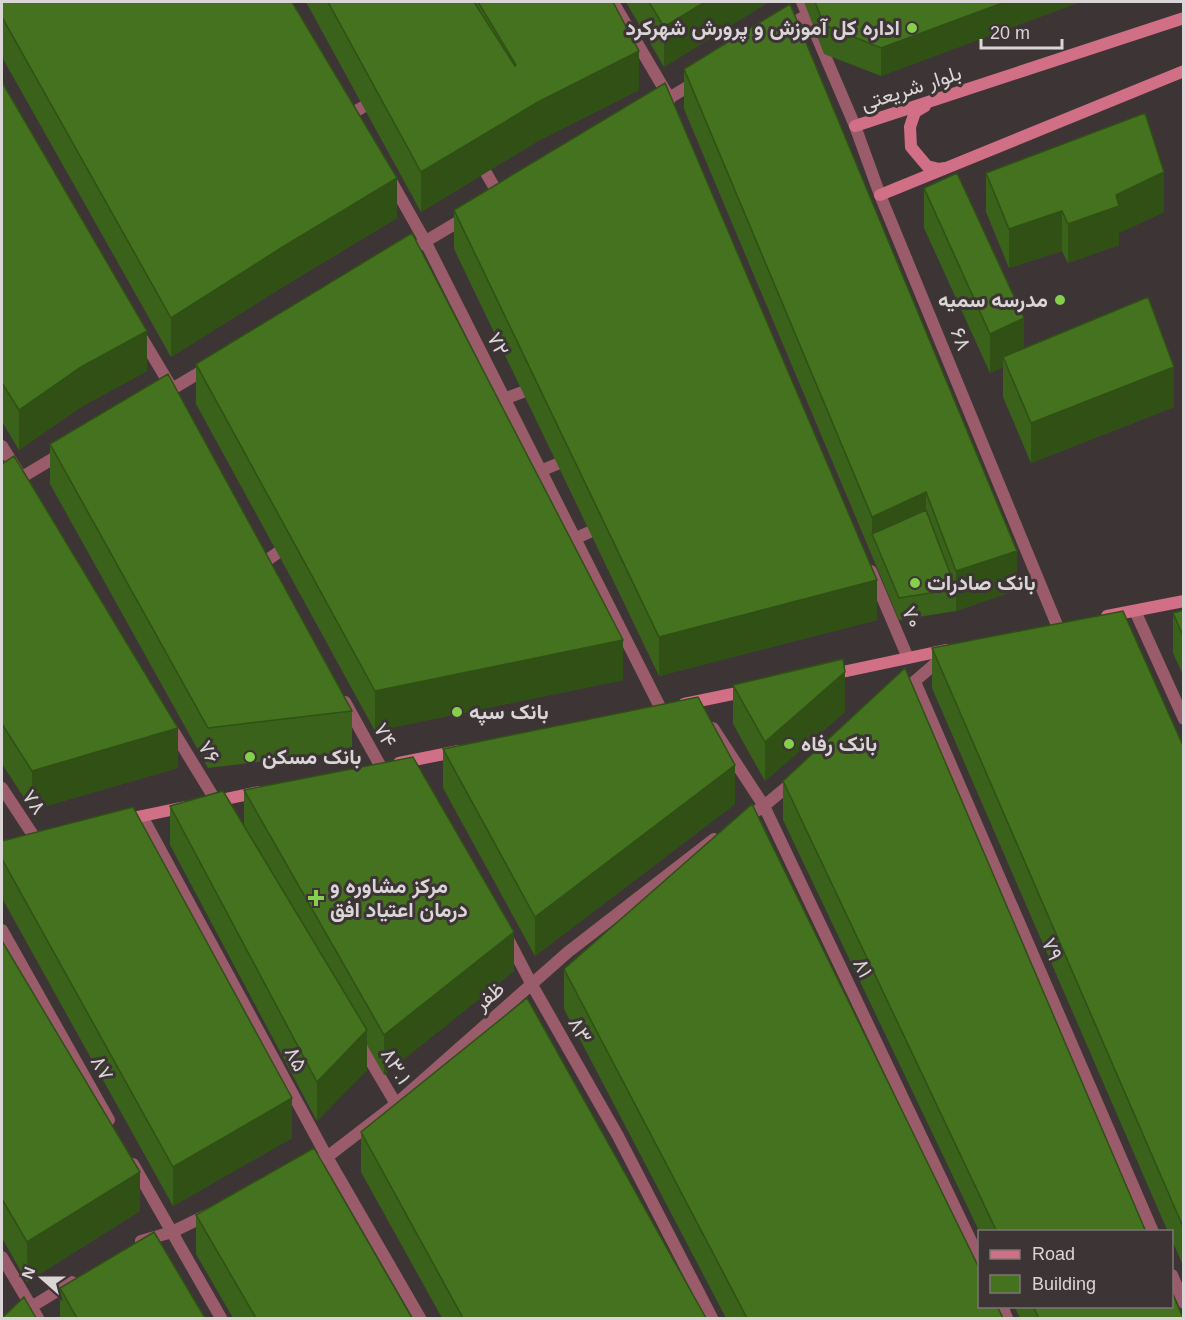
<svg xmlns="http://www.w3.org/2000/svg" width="1185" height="1320" font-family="Arial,Vazirmatn,sans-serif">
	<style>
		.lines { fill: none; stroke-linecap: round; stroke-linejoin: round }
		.service { stroke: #9a5c6a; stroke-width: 12 }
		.minor { stroke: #9a5c6a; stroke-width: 12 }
		.secondary { stroke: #d16f86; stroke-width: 12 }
		.wall { fill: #3a621a }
		.shaded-wall { fill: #305015 }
		.building { fill: #44721e; stroke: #305015; stroke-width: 1.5 }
		.poi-dot { fill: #85cf4c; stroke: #3d3436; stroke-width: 2 }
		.labels { text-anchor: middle; stroke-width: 6; stroke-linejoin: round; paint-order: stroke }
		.poi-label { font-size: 21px; font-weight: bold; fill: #dad5d6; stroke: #3d3436; text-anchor: start }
		.street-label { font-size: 21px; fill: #dad5d6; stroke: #3d3436 }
	</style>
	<rect width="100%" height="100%" fill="#3d3436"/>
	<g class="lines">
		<path class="service" d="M342,119L377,99
			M478,159L500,197
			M504,399L536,387
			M540,471L572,458
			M574,539L603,526
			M266,561L290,544"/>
		<path class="minor" d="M613,2L670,99
			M802,2L855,126L880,195L1057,625
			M785,28L807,15
			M659,104L696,82
			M390,179L425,241L661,709
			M406,253L468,216
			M139,333L173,390
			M162,395L209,367
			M2,446L18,472
			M2,489L64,452
			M871,571L908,658
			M1135,611L1184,719
			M915,682L1153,1232
			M900,694L944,656
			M345,702L381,767
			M169,724L219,806
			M713,728L764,806L980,1260
			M2,788L35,838
			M142,816L327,1157L420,1318
			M744,819L764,806L794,781
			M2,930L109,1120
			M507,937L532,985L618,1136L712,1318
			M360,1043L396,1104
			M133,1164L221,1318
			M308,1166L327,1157L396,1104L568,952L714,839
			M141,1241L172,1232L211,1213
			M2,1257L38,1318
			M1172,1275L1184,1303
			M1002,1306L1007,1318
			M19,1318L31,1307L72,1282"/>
		<path class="secondary" d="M925,106L915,112L910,127L911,147L927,166L939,169L945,168
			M855,126L1184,18
			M880,195L1184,71
			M1107,616L1184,601
			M828,675L946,650
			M684,704L747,691
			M399,763L459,751
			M211,802L259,792
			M123,820L185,807"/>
	</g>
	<path class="wall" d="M2,2L397,218L281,288L171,357L2,57Z
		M306,2H613L639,90L538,141L421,212Z
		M626,2H769L664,67Z
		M804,2H1080L881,76L824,54Z
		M684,69L1017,590L956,611L899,620L684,109Z
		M2,82L147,371L81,407L19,450L2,422Z
		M986,173L1164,212L1119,233V245L1068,263L1062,251L1009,268L986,212Z
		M924,188L1024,349L1174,407L1031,463L1003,397V367L990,373L924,228Z
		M454,210L877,620L659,676L454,249Z
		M196,364L623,680L375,731L196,404Z
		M50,444L352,711V751L208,768L50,484Z
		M2,464L178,768L32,810L2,764Z
		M1184,610V677L1173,653V613Z
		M932,648L1184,748V1268L1172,1240V1232H1168L932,688Z
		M733,685L845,712L765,781L733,724Z
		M443,749L735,804L535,956L443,788Z
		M783,781L1146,1232H980V1233L783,820Z
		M244,790L514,971L384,1075L367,1045V1070L317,1121L170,845V806L244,825Z
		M2,841L292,1138L173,1206L2,898Z
		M2,941L140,1211L27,1282L2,1238Z
		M564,969L1003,1318H726L564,1009Z
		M361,1132L706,1318H442L361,1172Z
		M196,1215L412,1318H233L196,1254Z
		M60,1288L205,1318H60Z
		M1014,1306H1172L1183,1318H1020Z"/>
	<path class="shaded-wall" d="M705,2H769L664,67V27Z
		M1005,2H1080L881,76V48Z
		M639,51V90L538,141L421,212V172L538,102Z
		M1164,172V212L1119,233V245L1068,263V224L1116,195Z
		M397,178V218L281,288L171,357V318L281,248Z
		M1062,211V251L1009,268V229Z
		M1024,318V358L1003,357V367L990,373V334Z
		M147,331V371L81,407L19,450V410L81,367Z
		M1174,367V407L1031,463V423Z
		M926,492V531L872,534V517Z
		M1017,551V590L956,611V571Z
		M877,580V620L659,676V637Z
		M623,640V680L375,731V691Z
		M845,672V712L765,781V742Z
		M178,728V768L32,810V771Z
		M735,765V804L535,956V917Z
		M514,932V971L384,1075V1035Z
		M367,1030V1070L317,1121V1082Z
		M292,1098V1138L173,1206V1167Z
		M140,1172V1211L27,1282V1242Z"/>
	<path class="building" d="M2,2H292L397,178L281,248L171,318L2,17Z
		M328,2H474L515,66L516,65L478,2H613L639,51L538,102L421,172Z
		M649,2H705L664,27Z
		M815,2H1005L881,48L824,25Z
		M790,4L1017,551L956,571L926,492L872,517L684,69Z
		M2,82L147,331L81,367L19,410L2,383Z
		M665,83L877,580L659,637L454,210Z
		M1145,113L1164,172L1116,195L1119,206L1068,224L1062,211L1009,229L986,173Z
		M957,173L1024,318L990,334L924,188Z
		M412,233L623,640L375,691L196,364Z
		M1148,297L1174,367L1031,423L1003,357Z
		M168,374L352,711L208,728L50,444Z
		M14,456L178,728L32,771L2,724V464Z
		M926,510L956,589L899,598L872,534Z
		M1184,610V638L1173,613Z
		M1123,611L1184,748V1229L932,648Z
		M843,659L845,672L765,742L733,685Z
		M905,668L1146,1232H997L783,781Z
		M698,697L735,765L535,917L443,749Z
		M413,757L514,932L384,1035L244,790Z
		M223,791L367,1030L317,1082L170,806Z
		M752,804L980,1270V1306H997L1003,1318H747L564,969Z
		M133,807L292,1098L173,1167L2,859V841Z
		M2,941L140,1172L27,1242L2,1199Z
		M527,998L706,1318H463L361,1132Z
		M314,1148L412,1318H256L196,1215Z
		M154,1232L205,1318H77L60,1288Z
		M1172,1292L1183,1318H1039L1033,1306H1172Z
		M24,1297L36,1318H2Z"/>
	<g class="poi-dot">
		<circle cx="912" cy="28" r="6"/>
		<circle cx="1060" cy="300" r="6"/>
		<circle cx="915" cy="583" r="6"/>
		<circle cx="457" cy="712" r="6"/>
		<circle cx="789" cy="744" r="6"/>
		<circle cx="250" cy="757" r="6"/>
		<path d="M313 889h6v6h6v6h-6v6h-6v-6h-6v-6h6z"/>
	</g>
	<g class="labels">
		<g class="poi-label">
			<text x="900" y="35" text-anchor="end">اداره کل آموزش و پرورش شهرکرد</text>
			<text x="1048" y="307" text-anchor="end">مدرسه سمیه</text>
			<text x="927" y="590">بانک صادرات</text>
			<text x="469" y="719">بانک سپه</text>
			<text x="801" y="751">بانک رفاه</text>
			<text x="262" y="764">بانک مسکن</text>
			<text x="330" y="893">مرکز مشاوره و<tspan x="330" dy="24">درمان اعتیاد افق</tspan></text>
		</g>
		<g class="street-label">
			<text transform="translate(911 88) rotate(-18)" y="7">بلوار شریعتی</text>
			<text transform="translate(961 339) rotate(68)" y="7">۶۸</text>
			<text transform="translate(498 344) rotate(63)" y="7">۷۲</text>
			<text transform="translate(912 617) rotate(67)" y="7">۷۰</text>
			<text transform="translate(385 735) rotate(61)" y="7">۷۴</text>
			<text transform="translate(209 752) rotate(59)" y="7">۷۶</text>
			<text transform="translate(34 802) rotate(56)" y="7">۷۸</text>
			<text transform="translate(1052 949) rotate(67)" y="7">۷۹</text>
			<text transform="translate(863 968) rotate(65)" y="7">۸۱</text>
			<text transform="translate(489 996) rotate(-41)" y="7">ظفر</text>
			<text transform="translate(580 1030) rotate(61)" y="7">۸۳</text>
			<text transform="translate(296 1059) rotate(62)" y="7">۸۵</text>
			<text transform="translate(396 1066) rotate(59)" y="7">۸۳.۱</text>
			<text transform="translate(102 1068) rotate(61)" y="7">۸۷</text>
		</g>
	</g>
	<rect width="1185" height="1320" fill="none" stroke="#dad5d6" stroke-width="6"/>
	<rect x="978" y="1230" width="195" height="78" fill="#3d3436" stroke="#7c7476" stroke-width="1.5"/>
	<rect x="990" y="1250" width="30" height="9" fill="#d16f86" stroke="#7c7476" stroke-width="1.5"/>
	<text x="1032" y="1260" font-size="18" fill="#dad5d6">Road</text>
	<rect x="990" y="1275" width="30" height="18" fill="#44721e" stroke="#7c7476" stroke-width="1.5"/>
	<text x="1032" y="1290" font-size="18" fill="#dad5d6">Building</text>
	<g transform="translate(42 1278) rotate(291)" stroke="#3d3436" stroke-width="4.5" paint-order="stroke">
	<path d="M0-4.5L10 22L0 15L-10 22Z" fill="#dad5d6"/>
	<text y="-9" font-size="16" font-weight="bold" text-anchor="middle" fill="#dad5d6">N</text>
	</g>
	<path d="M981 39v9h81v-9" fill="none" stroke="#dad5d6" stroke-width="3"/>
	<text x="990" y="39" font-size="18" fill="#dad5d6" stroke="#3d3436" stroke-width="4.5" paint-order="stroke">20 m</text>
</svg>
